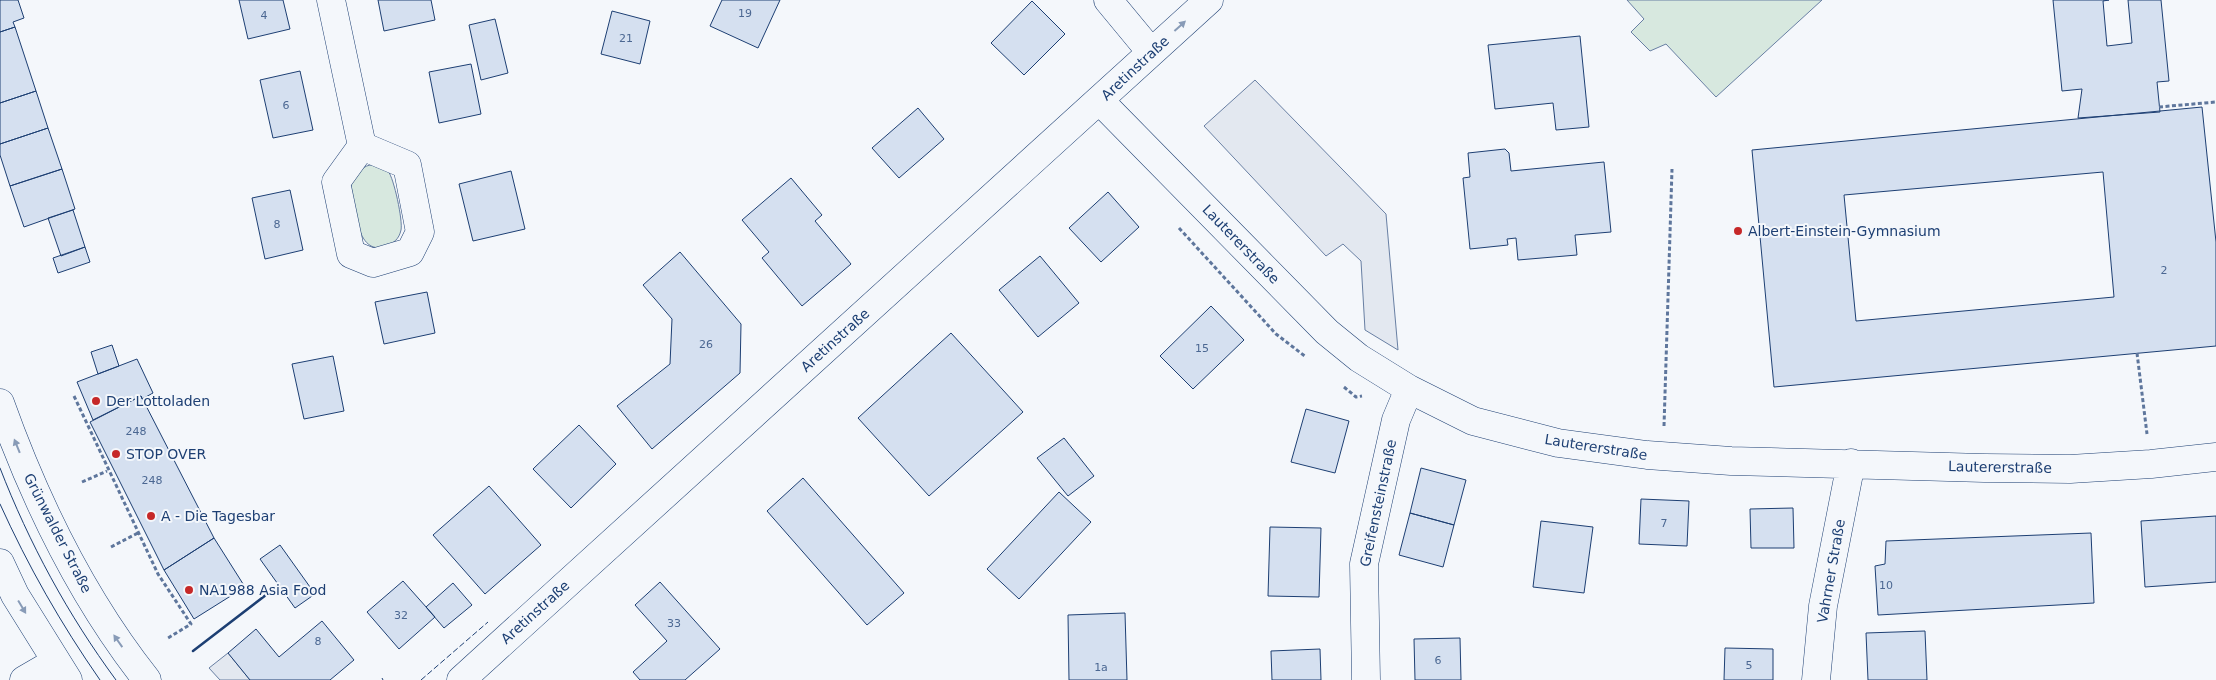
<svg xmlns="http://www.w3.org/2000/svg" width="2216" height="680" font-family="'DejaVu Sans',sans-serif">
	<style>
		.green { fill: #d7e8df; stroke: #687fa3 }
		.parking { fill: #e3e8f0; stroke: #687fa3 }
		.building { fill: #d5e0f0; stroke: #1d3f73; fill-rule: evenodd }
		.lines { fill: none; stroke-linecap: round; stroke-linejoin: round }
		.street-casing { stroke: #1d3f73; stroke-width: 29 }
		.secondary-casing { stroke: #1d3f73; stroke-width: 29 }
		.path { stroke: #5e769c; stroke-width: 3; stroke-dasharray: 4 2.5; stroke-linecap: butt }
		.street { stroke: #f4f7fb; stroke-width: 28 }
		.secondary { stroke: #f4f7fb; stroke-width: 28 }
		.tram { stroke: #1d3f73; stroke-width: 1 }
		.fence { stroke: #1d3f73; stroke-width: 1; stroke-dasharray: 6 2.5; stroke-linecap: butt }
		.wall { stroke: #1d3f73; stroke-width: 2.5 }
		.oneway { fill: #889bb7 }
		.poi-dot { fill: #c62828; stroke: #f4f7fb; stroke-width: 2 }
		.labels { text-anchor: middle; stroke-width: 4; stroke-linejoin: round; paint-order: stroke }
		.number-label { font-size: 11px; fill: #4b6792 }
		.street-label { font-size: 14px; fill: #1d3f73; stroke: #f4f7fb }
		.poi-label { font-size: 14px; fill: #1d3f73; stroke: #f4f7fb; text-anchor: start }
	</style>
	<rect width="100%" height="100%" fill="#f4f7fb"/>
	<path class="green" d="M1627,0H1822L1716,97L1666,44L1650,51L1631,32L1644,19Z
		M370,165C376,165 383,167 388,171C394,178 403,221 401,230C399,239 394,243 386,246C356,258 354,203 351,186C352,176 361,167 370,165Z"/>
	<path class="parking" d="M1255,80L1386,214L1398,350L1365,330L1361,261L1343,244L1326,256L1204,126Z
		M228,653L250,680H220L209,668Z"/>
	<path class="building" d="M0,0H18L24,18L13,22L15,27L0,32Z
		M239,0H283L290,29L248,39Z
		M378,0H431L435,20L384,31Z
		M722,0H780L758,48L710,26Z
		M2053,0H2109L2103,1L2107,46L2132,43L2128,0H2161L2169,81L2157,82L2160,112L2078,118L2082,89L2062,91Z
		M1032,1L1065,34L1024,75L991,43Z
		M612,11L650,21L640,64L601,54Z
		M495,19L508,73L481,80L469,25Z
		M15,27L36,91L0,103V32Z
		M1580,36L1589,127L1556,130L1553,103L1495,109L1488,45Z
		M471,64L481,114L439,123L429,72Z
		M300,71L313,130L273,138L260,80Z
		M36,91L48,128L0,144V103Z
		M2202,107L2216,242V346L1774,387L1752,150ZM2103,172L2114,297L1856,321L1844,195Z
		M918,108L944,139L899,178L872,148Z
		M48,128L62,169L10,186L0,155V144Z
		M1505,149L1509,153L1511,171L1604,162L1611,232L1575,235L1577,255L1518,260L1516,238L1507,239L1508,245L1470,249L1463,178L1470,177L1468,153Z
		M62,169L75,209L24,227L10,186Z
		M511,171L525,229L473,241L459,184Z
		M791,178L822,215L815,221L851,264L802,306L762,258L769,252L742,220Z
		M290,190L303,250L265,259L252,198Z
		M1108,192L1139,227L1101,262L1069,228Z
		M73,210L85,247L61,256L48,218Z
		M85,247L90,262L58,273L53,258Z
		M680,252L741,324L740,373L652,449L617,406L670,364L672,319L643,285Z
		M1040,256L1079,303L1038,337L999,290Z
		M427,292L435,333L384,344L375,302Z
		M1211,306L1244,340L1193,389L1160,356Z
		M951,333L1023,412L929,496L858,418Z
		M112,345L119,366L98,374L91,352Z
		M333,356L344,411L304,419L292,364Z
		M137,359L153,393L142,399L141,396L93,420L77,382Z
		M141,396L214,538L164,570L90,422Z
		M1306,409L1349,421L1335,473L1291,462Z
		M579,425L616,464L571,508L533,469Z
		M1064,438L1094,476L1068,496L1037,458Z
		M1421,468L1466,480L1454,525L1410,513Z
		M803,478L904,593L867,625L767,511Z
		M489,486L541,545L485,594L433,535Z
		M1059,492L1091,522L1019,599L987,569Z
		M1641,499L1689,501L1687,546L1639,544Z
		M1793,508L1794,548H1751L1750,509Z
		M1410,513L1454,525L1443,567L1399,555Z
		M2216,516V582L2145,587L2141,521Z
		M1541,521L1593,527L1584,593L1533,587Z
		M1270,527L1321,528L1319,597L1268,596Z
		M2091,533L2094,603L1878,615L1875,566L1885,564L1886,541Z
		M214,538L245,587L194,619L164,570Z
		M280,545L315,594L295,608L260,559Z
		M403,581L435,617L399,649L367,612Z
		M660,582L720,649L685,680H640L633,672L667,641L635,605Z
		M453,583L472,605L444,628L426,607Z
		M1125,613L1127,680H1069L1068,615Z
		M322,621L354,660L330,680H250L228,653L256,629L279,657Z
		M1925,631L1927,680H1868L1866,633Z
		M1460,638L1461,680H1415L1414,639Z
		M1725,648L1773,649V680H1724Z
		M1320,649L1321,680H1272L1271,651Z"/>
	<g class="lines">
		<defs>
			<path id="street" d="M331,0L362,146L336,182L351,254L373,263L410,252L420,232L407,165L362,146
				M1108,0L1151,52
				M1099,100L1327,332L1359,358L1409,389L1473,421L1558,443L1647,455L1731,461L1984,468L2070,469L2151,464L2216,457
				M24,680L55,662
				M461,680L1209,0
				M1366,680L1364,564L1396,420L1409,389
				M1816,680L1823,606L1851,463"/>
			<path id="secondary" d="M0,403C35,501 82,598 147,680
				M0,563L15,595L68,680"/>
		</defs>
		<use href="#street" class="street-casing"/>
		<use href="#secondary" class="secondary-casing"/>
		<path class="path" d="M2159,107L2216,102
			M1179,228L1276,334L1306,357
			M2137,353L2147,434
			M1344,387L1356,397L1362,396
			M74,396L158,574L191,624L168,638
			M1664,426L1672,169
			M82,482L107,471
			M111,547L138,533"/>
		<use href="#street" class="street"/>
		<use href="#secondary" class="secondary"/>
		<path class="tram" d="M0,468C29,543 68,615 116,680
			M0,504C28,566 61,624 100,680"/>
		<path class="fence" d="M382,678L383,680
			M421,680L488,622"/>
		<path class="wall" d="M193,651L279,585"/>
	</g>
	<defs><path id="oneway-solid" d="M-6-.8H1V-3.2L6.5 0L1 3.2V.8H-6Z" transform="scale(1.25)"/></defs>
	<g class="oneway">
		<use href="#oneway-solid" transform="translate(1180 26) rotate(-42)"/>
		<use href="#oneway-solid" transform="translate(17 446) rotate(-112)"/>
		<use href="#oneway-solid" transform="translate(22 607) rotate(59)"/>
		<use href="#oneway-solid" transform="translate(118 641) rotate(-125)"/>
	</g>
	<g class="poi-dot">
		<circle cx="1738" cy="231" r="5"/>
		<circle cx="96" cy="401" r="5"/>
		<circle cx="116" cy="454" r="5"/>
		<circle cx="151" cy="516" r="5"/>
		<circle cx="189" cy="590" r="5"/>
	</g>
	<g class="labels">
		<g class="number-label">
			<text x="745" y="17">19</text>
			<text x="264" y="19">4</text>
			<text x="626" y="42">21</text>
			<text x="286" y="109">6</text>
			<text x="277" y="228">8</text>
			<text x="2164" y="274">2</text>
			<text x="706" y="348">26</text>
			<text x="1202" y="352">15</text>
			<text x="136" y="435">248</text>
			<text x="152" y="484">248</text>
			<text x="1664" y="527">7</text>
			<text x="1886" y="589">10</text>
			<text x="401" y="619">32</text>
			<text x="674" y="627">33</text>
			<text x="318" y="645">8</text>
			<text x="1438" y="664">6</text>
			<text x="1749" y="669">5</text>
			<text x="1101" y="671">1a</text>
		</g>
		<g class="street-label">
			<text transform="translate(1135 68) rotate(-43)" y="5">Aretinstraße</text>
			<text transform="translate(1241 244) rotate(46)" y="5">Lautererstraße</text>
			<text transform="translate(835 340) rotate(-42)" y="5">Aretinstraße</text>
			<text transform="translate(1596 447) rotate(9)" y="5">Lautererstraße</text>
			<text transform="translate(2000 467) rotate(1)" y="5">Lautererstraße</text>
			<text transform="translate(1378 503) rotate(-78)" y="5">Greifensteinstraße</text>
			<text transform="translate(58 533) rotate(63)" y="5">Grünwalder Straße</text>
			<text transform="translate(1831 571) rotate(-80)" y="5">Vahrner Straße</text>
			<text transform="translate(535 612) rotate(-42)" y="5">Aretinstraße</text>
		</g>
		<g class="poi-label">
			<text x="1748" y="236">Albert-Einstein-Gymnasium</text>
			<text x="106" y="406">Der Lottoladen</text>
			<text x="126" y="459">STOP OVER</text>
			<text x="161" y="521">A - Die Tagesbar</text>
			<text x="199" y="595">NA1988 Asia Food</text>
		</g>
	</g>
</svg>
